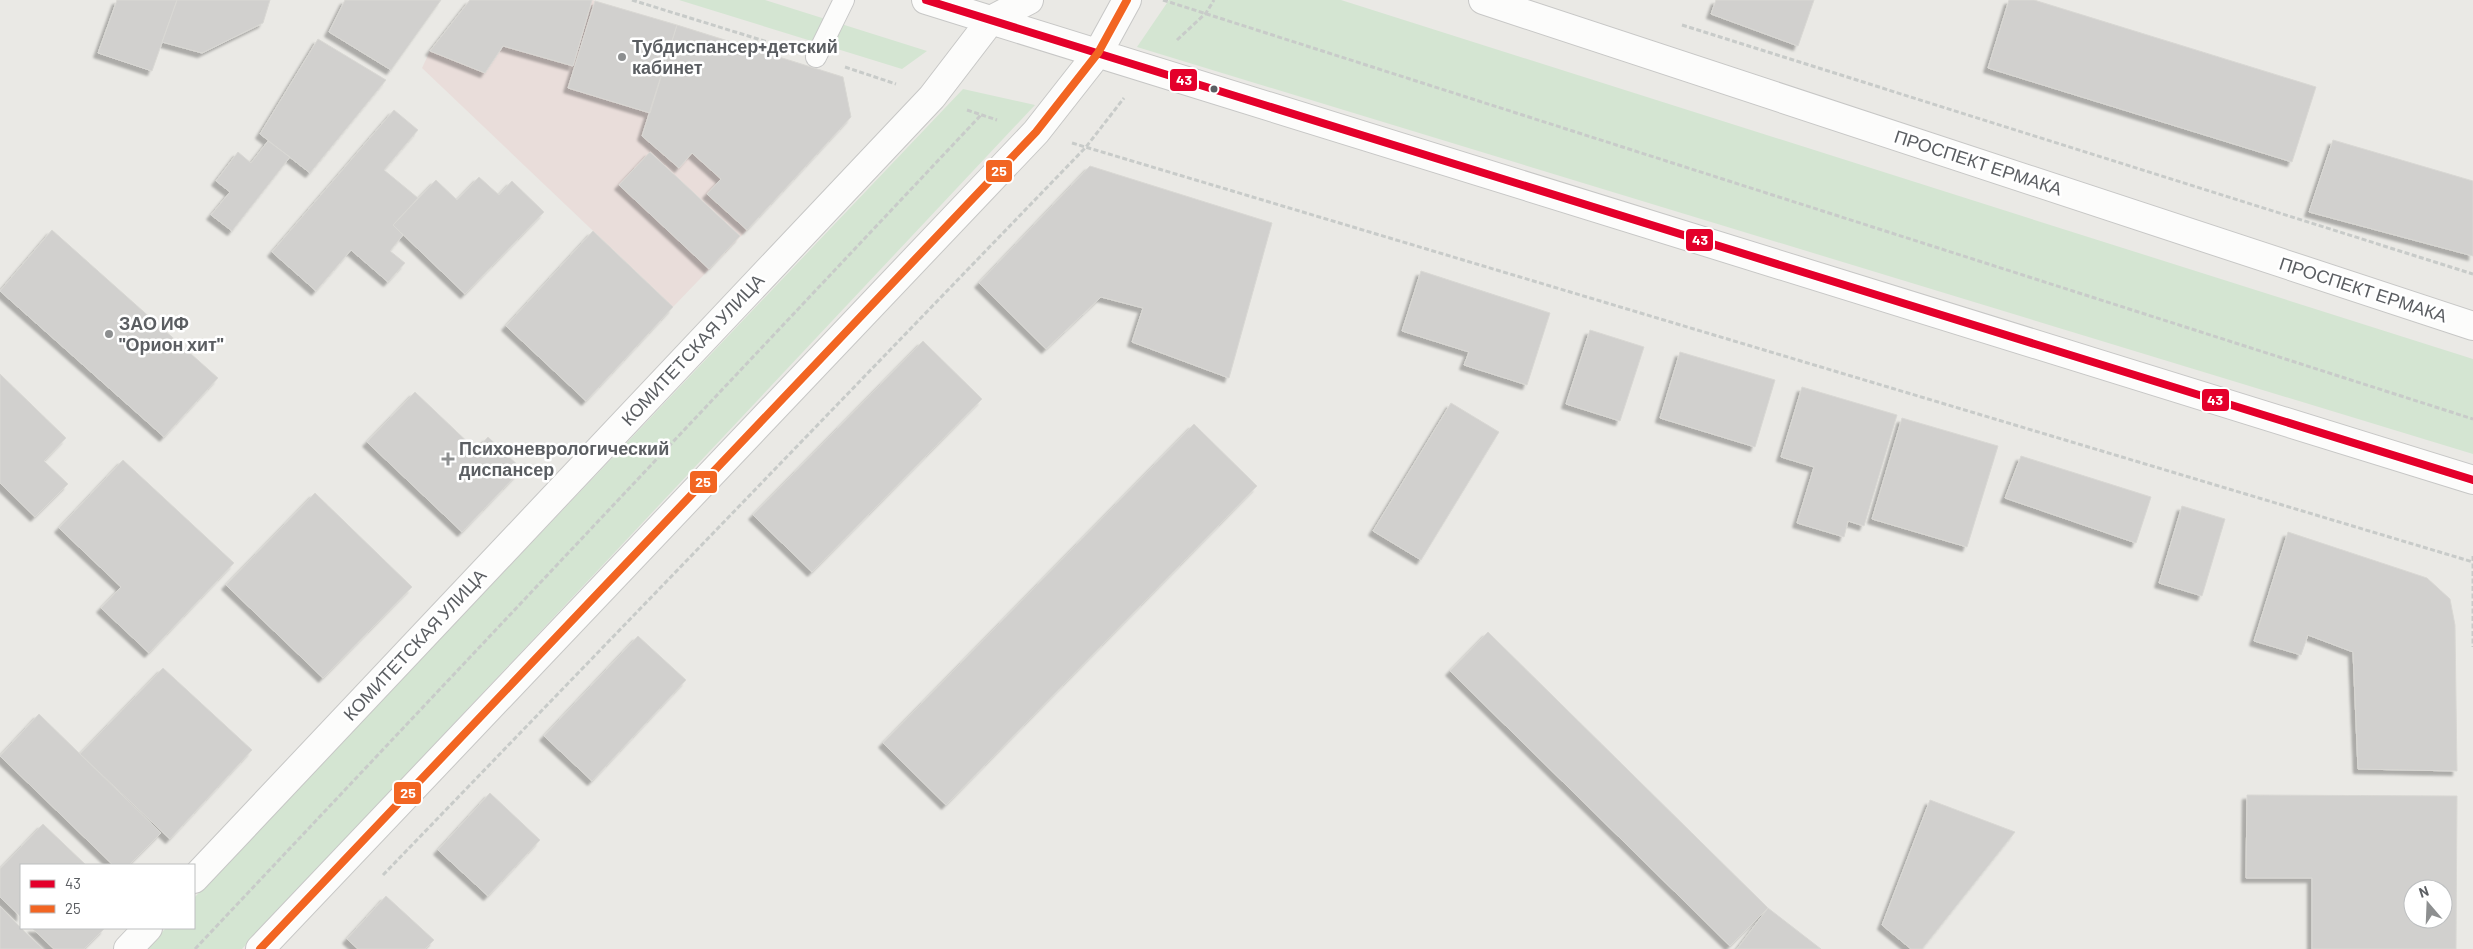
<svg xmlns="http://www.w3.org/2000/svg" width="2473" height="949" font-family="Barlow,sans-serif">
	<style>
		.medical { fill: #e9ddda }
		.green { fill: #d4e5d2 }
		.building { fill: #d1d0ce; stroke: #d9d8d4; fill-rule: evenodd; filter: url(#shadow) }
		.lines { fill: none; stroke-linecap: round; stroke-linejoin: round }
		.lane-casing { stroke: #c7c7c7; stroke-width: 22 }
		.secondary-casing { stroke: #c7c7c6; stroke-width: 30 }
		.path { stroke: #c8cbc9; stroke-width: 3; stroke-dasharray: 5 2.5; stroke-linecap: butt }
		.lane { stroke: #fcfcfb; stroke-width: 20 }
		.secondary { stroke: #fcfcfb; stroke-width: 28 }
		.bus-1-casing { stroke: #fff; stroke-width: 11 }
		.bus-2-casing { stroke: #fff; stroke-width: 11 }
		.bus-1 { stroke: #e4002b; stroke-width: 8 }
		.bus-2 { stroke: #f26522; stroke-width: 8 }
		.poi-dot { fill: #8d8f90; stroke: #fff; stroke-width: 2 }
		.bus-dot { fill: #5b5e62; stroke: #fff; stroke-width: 2 }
		.labels { text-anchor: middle; stroke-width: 5; stroke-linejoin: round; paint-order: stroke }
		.poi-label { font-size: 18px; font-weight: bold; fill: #5b5e62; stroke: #fff; text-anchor: start }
		.street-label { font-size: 18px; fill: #5b5e62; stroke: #fff }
		.line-badge { stroke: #fff; stroke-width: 2 }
		.badge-label { font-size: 14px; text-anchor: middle; font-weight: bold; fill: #fff }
	</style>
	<defs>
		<filter id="shadow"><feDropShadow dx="-4.5" dy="4.5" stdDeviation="1" flood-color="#0004"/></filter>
	</defs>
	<rect width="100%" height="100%" fill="#eae9e5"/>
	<path class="medical" d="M470,0H592L677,25L843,77L851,117L747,230L673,307L422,68L430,51Z"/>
	<path class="green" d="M679,0H765L927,51L902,69Z
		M1169,0H1341L2473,359V454L1137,47Z
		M963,89L1035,105L242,949H146L166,928H194V898Z"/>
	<path class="building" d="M117,0H177L152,71L98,53Z
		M177,0H270L263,23L202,53L162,42Z
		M345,0H441L391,70L329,32Z
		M470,0H592L573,66L503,46L485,73L430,51Z
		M1716,0H1814L1798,46L1711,14Z
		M2009,0H2034L2316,87L2292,162L1988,68Z
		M595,1L677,25L650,113L568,88Z
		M677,25L843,77L851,117L747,230L707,194L721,179L692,153L679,168L642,136Z
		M318,39L386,80L310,173L260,134Z
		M394,110L418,130L384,170L418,198L393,225L403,235L390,251L405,263L388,282L351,250L316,291L272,252Z
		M2333,140L2473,181V256L2309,212Z
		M268,141L290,157L232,231L211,215L230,192L216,181L238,152L251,163Z
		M650,152L740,236L709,269L619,185Z
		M1090,166L1272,223L1229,378L1132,342L1143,308L1101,297L1046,349L979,283Z
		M479,177L499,195L512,181L544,212L465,294L393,225L436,180L457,200Z
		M52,230L218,378L164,437L0,291Z
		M593,231L673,307L586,401L506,326Z
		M1421,271L1550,313L1527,385L1464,365L1469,352L1402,331Z
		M1590,330L1644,347L1620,421L1566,404Z
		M923,341L982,399L812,572L753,515Z
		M1680,352L1775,380L1755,447L1660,418Z
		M0,374L66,438L44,461L68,484L35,517L0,483Z
		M1802,387L1897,415L1864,526L1848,521L1844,537L1797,523L1814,467L1781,457Z
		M415,392L476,450L488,437L522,469L462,532L367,442Z
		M1451,403L1499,432L1421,560L1373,531Z
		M1902,418L1998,446L1967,547L1872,519Z
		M1194,424L1257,486L946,805L883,743Z
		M2021,456L2151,497L2136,543L2005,498Z
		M123,460L234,563L149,653L101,608L121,587L59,528Z
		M315,493L412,587L323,678L226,585Z
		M2182,506L2225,519L2202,596L2159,583Z
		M2288,532L2427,578L2450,599L2455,625L2457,771L2358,769L2353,652L2308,635L2301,655L2254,641Z
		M1488,632L1768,908L1730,946L1450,671Z
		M638,636L686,680L592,781L544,736Z
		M163,668L252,750L170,839L80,754Z
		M39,714L161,833L129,865H113L0,756Z
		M490,793L540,840L488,896L438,850Z
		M2247,795L2457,796L2456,949H2312V878H2246ZM2413,889H2443V919H2413Z
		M1930,800L2015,832L1922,949H1911L1882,925Z
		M43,824L86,865H21V917L0,897V869Z
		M386,896L434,940L425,949H358L347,939Z
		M0,906L21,928L43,949H0Z
		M1768,908L1821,949H1737Z
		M32,928H105L84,949H54Z"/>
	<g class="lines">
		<defs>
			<path id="lane" d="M816,57L844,0"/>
			<path id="secondary" d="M926,0L2473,480
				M1483,0L2473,326
				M194,879L932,97L991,20L1029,0
				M128,949L148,928
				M260,949L1036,132L1098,53L1127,0"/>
		</defs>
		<use href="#lane" class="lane-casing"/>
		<use href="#secondary" class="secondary-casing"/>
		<path class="path" d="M632,0L787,48
			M1163,0L2473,419
			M1682,25L2473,274
			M1177,40L1206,13L1214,0
			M845,67L896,84
			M967,110L997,120
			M1072,143L2473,562
			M2473,556V647
			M383,875L1086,147L1124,98
			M195,949L981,115"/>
		<use href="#lane" class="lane"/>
		<use href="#secondary" class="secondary"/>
		<defs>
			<path id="bus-1" d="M926,0L2473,480"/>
			<path id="bus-2" d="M260,949L1036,132L1098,53L1127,0"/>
		</defs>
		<use href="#bus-1" class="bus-1-casing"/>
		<use href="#bus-2" class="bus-2-casing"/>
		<use href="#bus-1" class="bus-1"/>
		<use href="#bus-2" class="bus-2"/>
	</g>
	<g class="poi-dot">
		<circle cx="622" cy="57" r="5"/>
		<circle cx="109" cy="334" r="5"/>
		<path d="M445.5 451.5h5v5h5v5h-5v5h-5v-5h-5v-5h5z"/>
	</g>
	<circle class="bus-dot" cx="1214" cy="89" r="4.5"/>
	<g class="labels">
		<g class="poi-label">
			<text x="632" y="53">Тубдиспансер+детский<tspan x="632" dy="21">кабинет</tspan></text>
			<text x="119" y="330">ЗАО ИФ<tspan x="119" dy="21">"Орион хит"</tspan></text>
			<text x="459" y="455">Психоневрологический<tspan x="459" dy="21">диспансер</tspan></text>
		</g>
		<g class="street-label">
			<text transform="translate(1978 163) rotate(18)" y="6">ПРОСПЕКТ ЕРМАКА</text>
			<text transform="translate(2363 290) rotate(18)" y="6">ПРОСПЕКТ ЕРМАКА</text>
			<text transform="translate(693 350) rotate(-47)" y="6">КОМИТЕТСКАЯ УЛИЦА</text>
			<text transform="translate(415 645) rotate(-47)" y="6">КОМИТЕТСКАЯ УЛИЦА</text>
		</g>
	</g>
	<g class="line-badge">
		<rect x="1169" y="68" width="29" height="24" rx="5" fill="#e4002b"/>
		<rect x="985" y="159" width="28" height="24" rx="5" fill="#f26522"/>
		<rect x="1685" y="228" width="29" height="24" rx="5" fill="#e4002b"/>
		<rect x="2201" y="388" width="29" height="24" rx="5" fill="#e4002b"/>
		<rect x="689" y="470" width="29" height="24" rx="5" fill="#f26522"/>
		<rect x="393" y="781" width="29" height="24" rx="5" fill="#f26522"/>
	</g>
	<g class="badge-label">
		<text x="1184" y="85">43</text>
		<text x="999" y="176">25</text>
		<text x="1700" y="245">43</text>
		<text x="2215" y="405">43</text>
		<text x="703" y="487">25</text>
		<text x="408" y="798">25</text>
	</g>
	<rect x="20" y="864" width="175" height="65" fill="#ffffff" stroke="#bdbfc0"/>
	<rect x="30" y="880" width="25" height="8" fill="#e4002b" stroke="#bdbfc0"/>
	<text x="65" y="889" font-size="15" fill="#5b5e62">43</text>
	<rect x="30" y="905" width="25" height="8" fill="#f26522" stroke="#bdbfc0"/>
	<text x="65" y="914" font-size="15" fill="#5b5e62">25</text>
	<g transform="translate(2428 904) rotate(341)"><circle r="24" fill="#ffffff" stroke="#bdbfc0"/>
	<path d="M0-4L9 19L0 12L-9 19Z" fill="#8d8f90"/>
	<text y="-8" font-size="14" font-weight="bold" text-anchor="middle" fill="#5b5e62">N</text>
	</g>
</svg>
